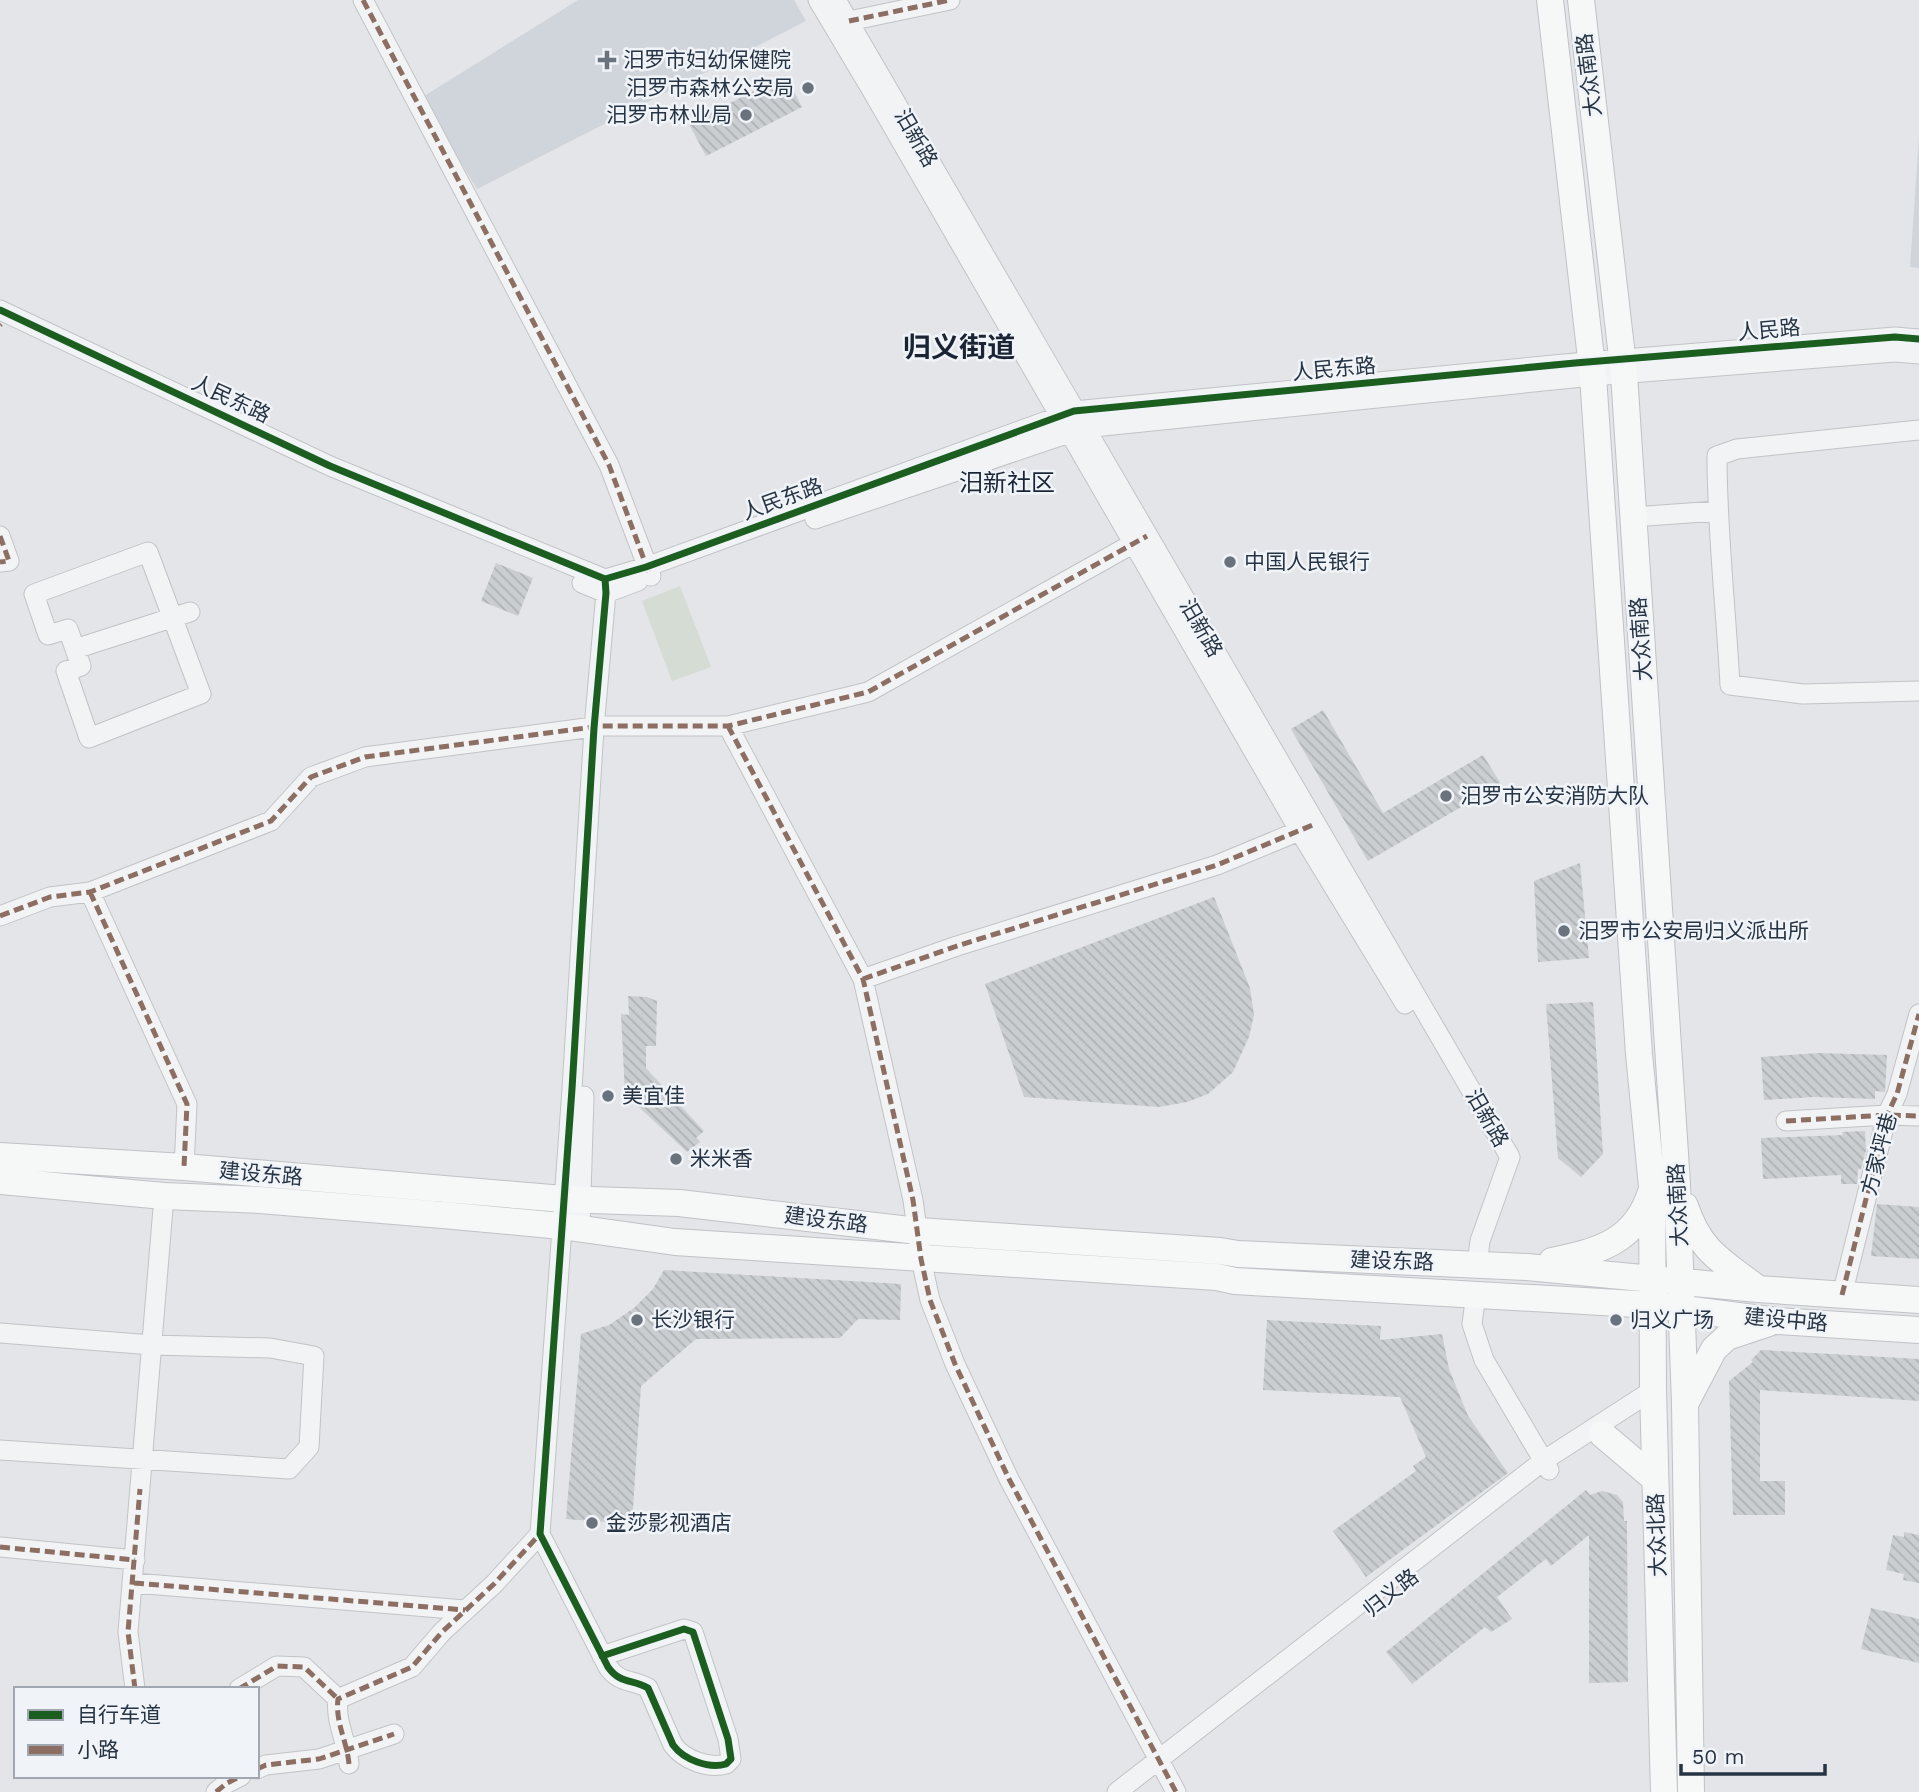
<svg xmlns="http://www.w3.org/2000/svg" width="1919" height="1792" font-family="'Work Sans','Noto Sans SC',sans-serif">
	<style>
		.built { fill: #d0d5dc }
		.green { fill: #d4dcd3 }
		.building { fill: url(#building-back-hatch) }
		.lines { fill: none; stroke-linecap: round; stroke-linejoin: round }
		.minor-casing { stroke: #c1c3c6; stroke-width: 21 }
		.major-casing { stroke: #bfc2c6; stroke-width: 28 }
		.minor { stroke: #f2f3f5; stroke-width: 19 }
		.major { stroke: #f6f7f7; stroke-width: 26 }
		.quiet { stroke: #8d6e63; stroke-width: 5; stroke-dasharray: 10 5; stroke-linecap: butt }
		.cycleway-casing { stroke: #f0f4f8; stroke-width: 11 }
		.cycleway { stroke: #1b5e20; stroke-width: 7 }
		.poi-dot { fill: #69727d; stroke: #f0f4f8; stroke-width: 2.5 }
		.labels { text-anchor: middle; stroke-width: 5; stroke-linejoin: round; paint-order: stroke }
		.poi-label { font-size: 21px; fill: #273444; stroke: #f0f4f8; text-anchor: start }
		.street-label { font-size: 21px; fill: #273444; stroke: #f0f4f8 }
		.quarter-label { font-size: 24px; fill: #1a2434; stroke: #f0f4f8 }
		.district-label { font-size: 28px; font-weight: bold; fill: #1a2434; stroke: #f0f4f8 }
	</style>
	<defs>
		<pattern id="building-back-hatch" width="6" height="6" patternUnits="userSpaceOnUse" patternTransform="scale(1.75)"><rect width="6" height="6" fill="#cbced1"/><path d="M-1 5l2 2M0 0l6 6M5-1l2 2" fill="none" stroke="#aeb2b5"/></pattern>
	</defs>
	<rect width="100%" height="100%" fill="#e3e5e8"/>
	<path class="built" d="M578,0H794L806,21L477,189L421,98Z
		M1919,138V268L1910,267Z"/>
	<path class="green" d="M680,586L711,667L672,681L642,601Z"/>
	<path class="building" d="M785,75L802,107L706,156L689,124Z
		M496,563L533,578L518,616L481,601Z
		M1323,710L1383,813L1483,755L1501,784L1368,861L1291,729Z
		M1580,863L1589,958L1538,962L1534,881Z
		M1214,897L1250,988L1254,1015L1249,1037L1233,1072L1208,1094L1187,1102L1159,1107L1024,1097L985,984Z
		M628,996L647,997L657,1001L656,1046H646V1068L704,1131L696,1138L700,1142L687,1152L625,1094L621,1014L629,1015Z
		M1593,1002L1603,1154L1581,1177L1558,1158L1546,1004Z
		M1818,1053L1887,1055L1885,1092L1875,1091V1099L1814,1097L1764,1100L1761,1057Z
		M1865,1131L1866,1150L1861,1169H1858L1857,1184H1841V1175L1763,1179L1761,1138L1843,1135L1842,1132Z
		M1877,1204L1919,1207V1259L1871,1256Z
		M664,1270L901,1284L900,1320L858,1319L840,1338L696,1339L641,1386L632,1524L566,1519L581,1334L609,1325L634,1308L653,1289Z
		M1267,1320L1381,1326L1380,1340L1442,1334L1449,1369L1468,1416L1508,1473L1366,1577L1333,1531L1416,1471L1413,1466L1426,1457L1400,1397L1263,1390Z
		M1761,1350L1919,1359V1401L1760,1390V1481H1785V1515H1733L1729,1381L1753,1362L1751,1360Z
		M1586,1490L1590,1495L1602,1491L1617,1495L1623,1502L1624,1521H1627L1628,1682L1589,1683V1535L1551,1566L1546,1559L1497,1597L1512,1619L1491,1632L1485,1627L1412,1684L1386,1652Z
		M1904,1532L1919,1535V1583L1903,1580L1904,1574L1886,1570L1893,1535L1904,1537Z
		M1871,1608L1919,1619V1663L1861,1649Z"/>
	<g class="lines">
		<defs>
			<path id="minor" d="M363,0L609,465L651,576
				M818,0L871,89L1299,830L1405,1004
				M836,0L1510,1157L1480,1241L1477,1265
				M849,21L950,0
				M0,310L330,466L605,579L646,567L1074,411L1575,363L1895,337L1919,339
				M1919,430L1737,449L1717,456C1717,532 1726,609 1730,685L1803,694L1919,691
				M1633,517L1717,511
				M815,519L1084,428L1593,376L1895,352L1919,354
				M0,536L9,561L0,562
				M582,583L606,593L638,581
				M75,649L68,629L48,635L34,594L148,552L201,694L89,738L66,671L81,666L75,649L190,612
				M728,726L863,979L913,1200L921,1259L930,1300L955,1364L1009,1479L1176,1792
				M90,892L187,1104L184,1167
				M0,916L50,897L90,892L271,821L311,777L365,757L601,726H728L868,692L1143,538
				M863,979L957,946L1217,865L1311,826
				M1786,1121L1887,1115L1919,1116
				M580,1228L584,1096
				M1476,1294L1472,1324L1484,1360L1549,1470
				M1842,1295L1887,1115L1897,1094L1919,1014
				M0,1333L152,1345L270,1348L314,1356L309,1447L289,1469L0,1450
				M0,1547L135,1560
				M134,1583L465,1610
				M602,1656L684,1629L693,1632L728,1739L731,1759L726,1764C709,1769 684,1760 673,1745L648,1688C632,1679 620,1684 608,1667L540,1534L572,1089L594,728L606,593L605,583
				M135,1689L128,1632L164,1196
				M239,1689L277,1666L304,1667L338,1699
				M349,1764C347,1741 335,1722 338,1699L412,1667L442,1632L494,1584L540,1534
				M257,1769L266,1765L319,1759L394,1734
				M216,1792L227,1783L241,1776
				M1117,1792L1543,1461L1653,1390"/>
			<path id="major" d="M1550,0L1593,376L1639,1054L1652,1187L1653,1390L1664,1792
				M1581,0L1624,374L1677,1184L1685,1404L1691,1792
				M0,1156L184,1167L563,1199L679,1203L918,1231L1220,1251L1238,1254L1527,1267L1758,1289L1919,1300
				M0,1181L164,1196L260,1200L443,1215L561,1226L675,1242L1217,1277L1235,1281L1653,1305L1777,1321L1919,1330
				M1685,1206C1700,1251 1720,1260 1757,1288
				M1552,1261C1598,1251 1635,1243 1651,1192
				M1685,1404L1714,1349L1727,1337L1769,1323
				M1602,1434L1655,1479"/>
		</defs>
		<use href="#minor" class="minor-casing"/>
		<use href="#major" class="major-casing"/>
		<use href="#minor" class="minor"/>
		<use href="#major" class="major"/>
		<path class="quiet" d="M363,0L609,465L649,573
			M849,21L950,0
			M0,325L1,324
			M0,536L9,561L0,562
			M728,726L863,979L913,1200L921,1259L930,1300L955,1364L1009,1479L1176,1792
			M90,892L187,1104L184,1167
			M0,916L50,897L90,892L271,821L311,777L365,757L601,726H728L868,692L1147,536
			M863,979L957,946L1217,865L1315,824
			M1786,1121L1887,1115L1919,1116
			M1842,1295L1887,1115L1897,1094L1919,1014
			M0,1547L135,1560
			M134,1583L465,1610
			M135,1689L128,1632L140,1489
			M239,1689L277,1666L304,1667L338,1699
			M349,1764C347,1741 335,1722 338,1699L412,1667L442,1632L494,1584L540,1534
			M257,1769L266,1765L319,1759L394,1734
			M216,1792L227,1783L241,1776"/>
		<defs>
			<path id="cycleway" d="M0,310L330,466L605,579L646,567L1074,411L1575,363L1895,337L1919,339
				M602,1656L684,1629L693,1632L728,1739L731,1759L726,1764C709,1769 684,1760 673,1745L648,1688C632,1679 620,1684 608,1667L540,1534L572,1089L594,728L606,593L605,579"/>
		</defs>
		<use href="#cycleway" class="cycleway-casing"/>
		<use href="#cycleway" class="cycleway"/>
	</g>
	<g class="poi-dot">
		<path d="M603.5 49.5h7v7h7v7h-7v7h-7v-7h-7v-7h7z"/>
		<circle cx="808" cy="88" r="7"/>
		<circle cx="746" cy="115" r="7"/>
		<circle cx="1230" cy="562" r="7"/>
		<circle cx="1446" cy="796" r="7"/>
		<circle cx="1564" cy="931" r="7"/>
		<circle cx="608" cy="1096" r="7"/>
		<circle cx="676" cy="1159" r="7"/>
		<circle cx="637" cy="1320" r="7"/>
		<circle cx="1616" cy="1320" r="7"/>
		<circle cx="592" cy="1523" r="7"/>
	</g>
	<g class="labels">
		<g class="poi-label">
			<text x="623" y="67">汨罗市妇幼保健院</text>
			<text x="794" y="95" text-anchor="end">汨罗市森林公安局</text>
			<text x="732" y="122" text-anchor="end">汨罗市林业局</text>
			<text x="1244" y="569">中国人民银行</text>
			<text x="1460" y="803">汨罗市公安消防大队</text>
			<text x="1578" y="938">汨罗市公安局归义派出所</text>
			<text x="622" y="1103">美宜佳</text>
			<text x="690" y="1166">米米香</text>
			<text x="651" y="1327">长沙银行</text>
			<text x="1630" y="1327">归义广场</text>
			<text x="606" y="1530">金莎影视酒店</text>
		</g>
		<g class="street-label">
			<text transform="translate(1589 75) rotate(-97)" y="7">大众南路</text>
			<text transform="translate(916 138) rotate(60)" y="7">汨新路</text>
			<text transform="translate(1769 330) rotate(-5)" y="7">人民路</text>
			<text transform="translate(1334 369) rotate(-5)" y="7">人民东路</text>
			<text transform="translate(231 399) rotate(25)" y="7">人民东路</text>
			<text transform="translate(782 499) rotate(-20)" y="7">人民东路</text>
			<text transform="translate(1201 628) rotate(60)" y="7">汨新路</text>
			<text transform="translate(1641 639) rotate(-94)" y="7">大众南路</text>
			<text transform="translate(1487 1118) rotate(60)" y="7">汨新路</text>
			<text transform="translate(1879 1154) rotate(-75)" y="7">方家坪巷</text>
			<text transform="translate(261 1174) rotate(5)" y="7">建设东路</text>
			<text transform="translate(1678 1205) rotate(-93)" y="7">大众南路</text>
			<text transform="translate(826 1220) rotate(7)" y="7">建设东路</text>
			<text transform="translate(1392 1261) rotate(2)" y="7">建设东路</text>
			<text transform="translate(1786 1320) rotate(5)" y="7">建设中路</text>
			<text transform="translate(1657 1535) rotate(-92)" y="7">大众北路</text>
			<text transform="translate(1391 1593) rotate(-38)" y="7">归义路</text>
		</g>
		<g class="quarter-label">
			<text x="1007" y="491">汨新社区</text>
		</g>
		<g class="district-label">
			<text x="959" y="357">归义街道</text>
		</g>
	</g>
	<rect x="14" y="1687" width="245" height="91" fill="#f0f4f8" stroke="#a0a7b0" stroke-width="2"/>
	<rect x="28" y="1710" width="35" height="10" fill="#1b5e20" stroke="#a0a7b0" stroke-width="2"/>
	<text x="77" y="1722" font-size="21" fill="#273444">自行车道</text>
	<rect x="28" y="1745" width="35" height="10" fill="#8d6e63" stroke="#a0a7b0" stroke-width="2"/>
	<text x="77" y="1757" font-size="21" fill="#273444">小路</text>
	<path d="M1681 1764v10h144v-10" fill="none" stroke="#273444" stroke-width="3.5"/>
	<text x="1692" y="1764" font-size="21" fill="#273444" stroke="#f0f4f8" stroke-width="5" paint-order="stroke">50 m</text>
</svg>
